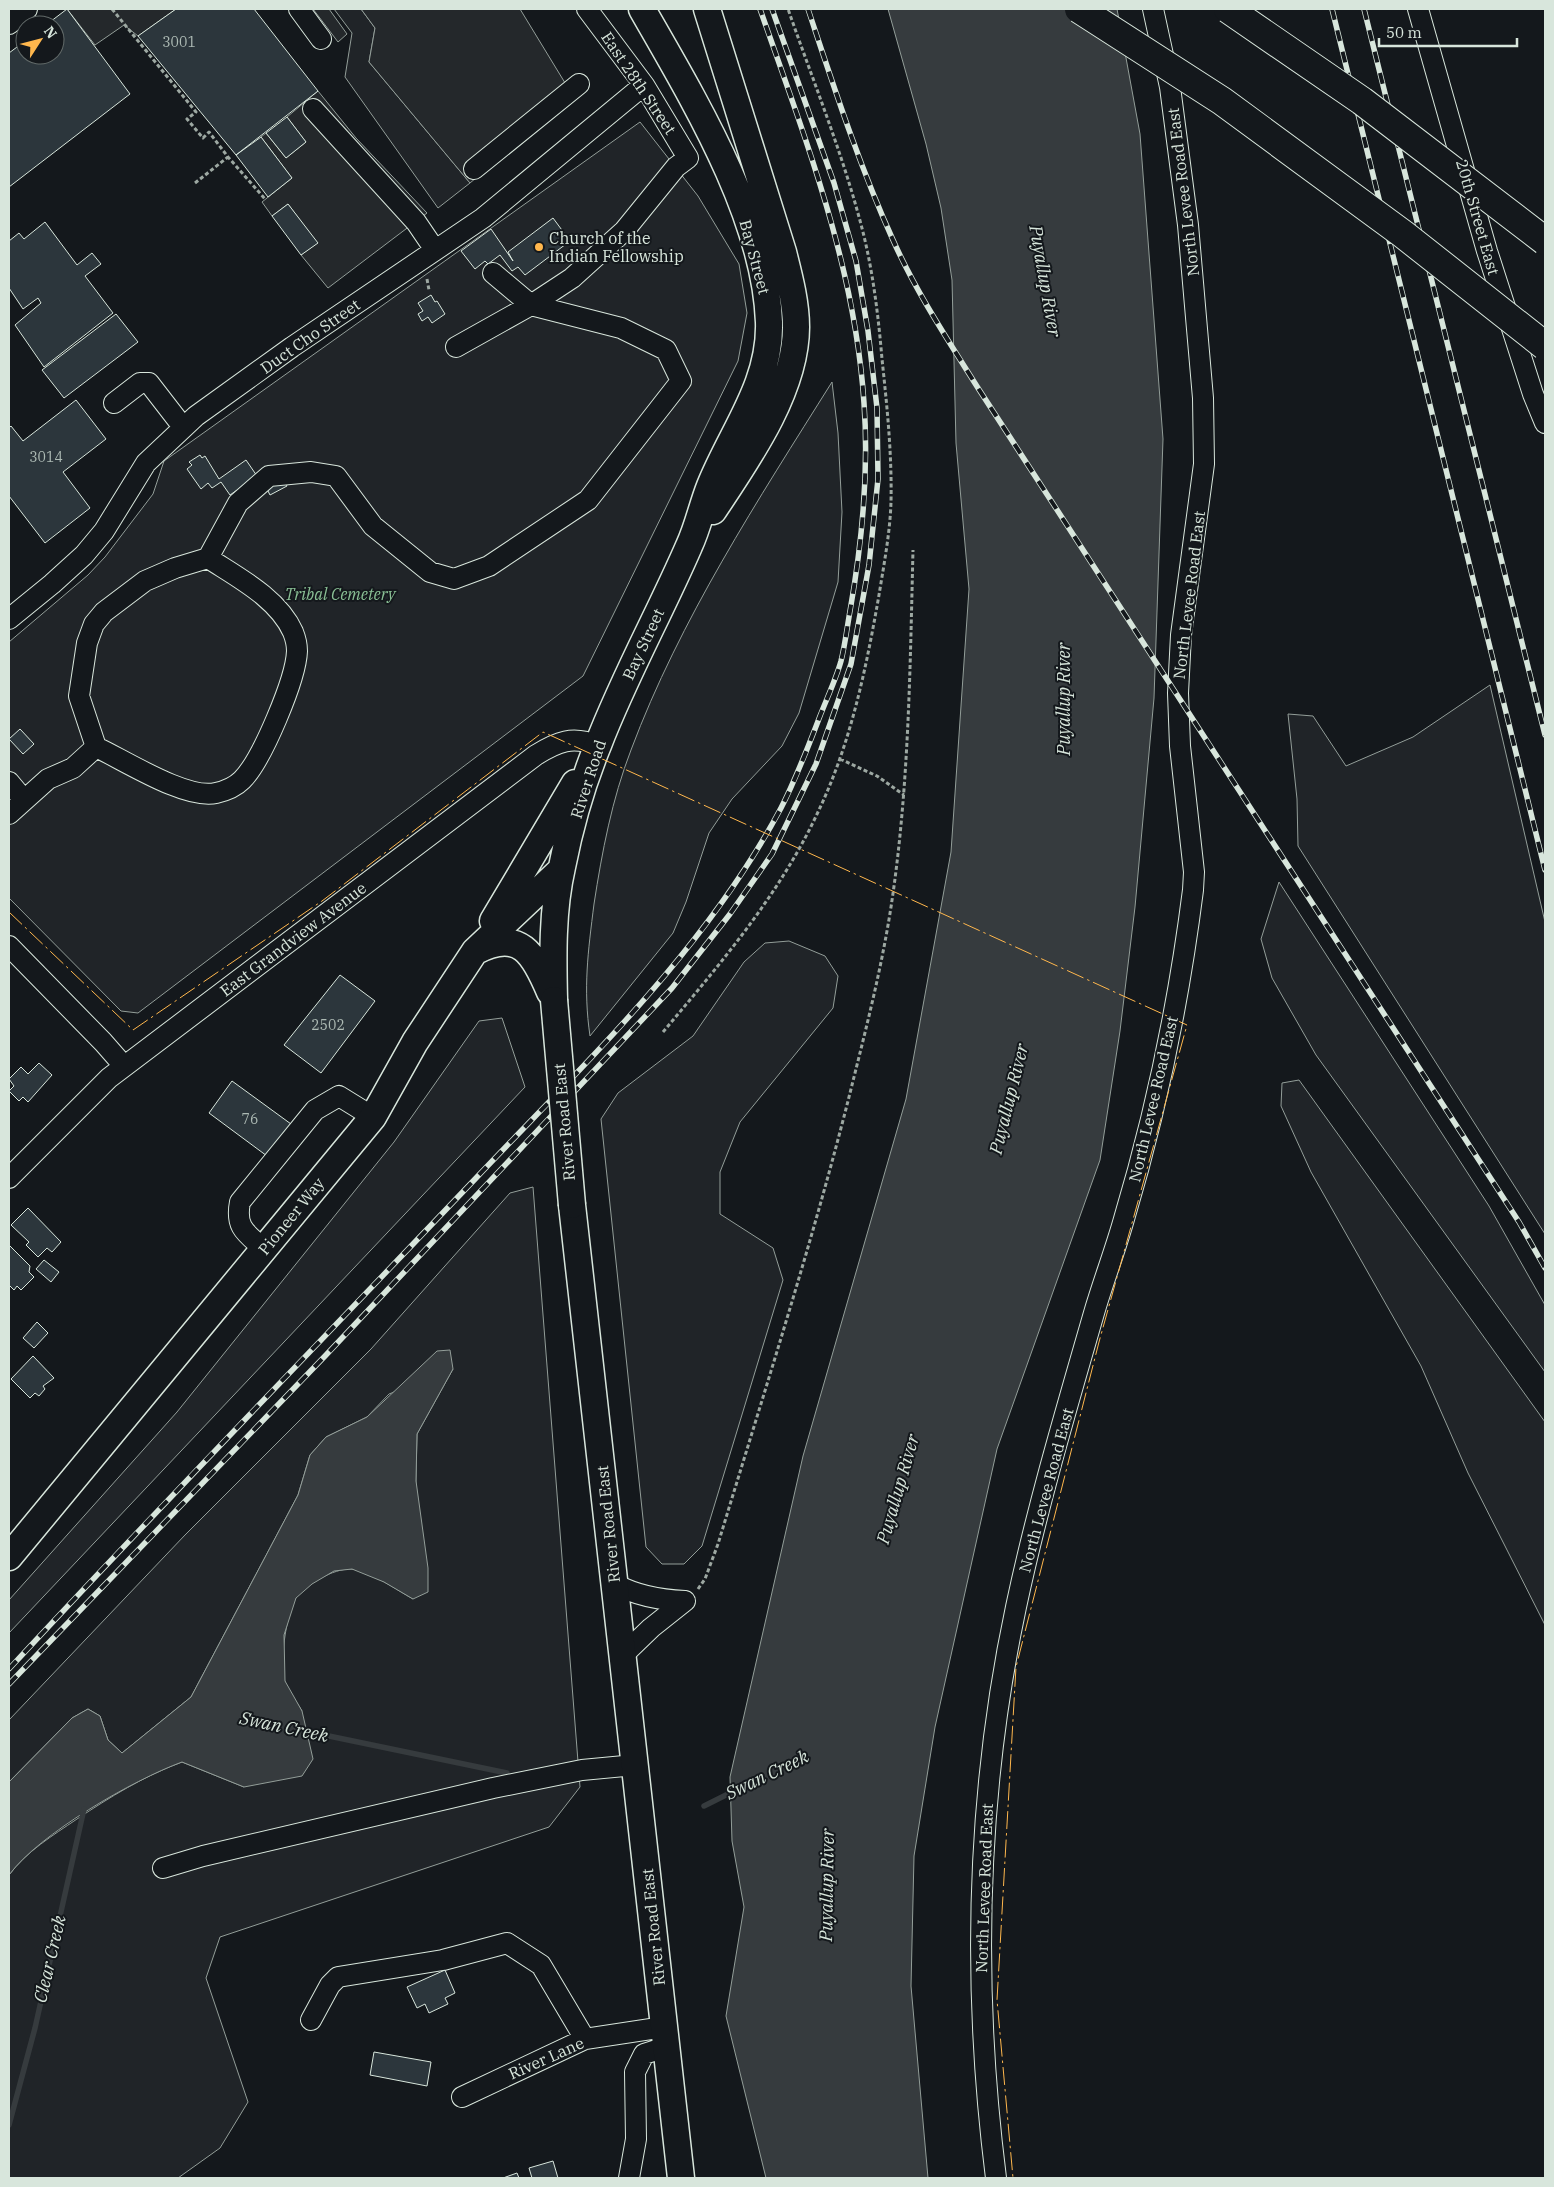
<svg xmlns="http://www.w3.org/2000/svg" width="1554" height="2187" font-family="'IBM Plex Serif',serif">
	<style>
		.green { fill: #202428; stroke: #939e99 }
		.parking { fill: #24282b; stroke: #939e99 }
		.water { fill: #363b3e; stroke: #939e99 }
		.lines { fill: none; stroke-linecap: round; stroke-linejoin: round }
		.stream { stroke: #363b3e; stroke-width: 5.5 }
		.building { fill: #2c363c; stroke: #d8e6dc }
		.minor-casing { stroke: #d8e6dc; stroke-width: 22 }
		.major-casing { stroke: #d8e6dc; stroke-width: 29 }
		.path { stroke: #9da8a2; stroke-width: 3; stroke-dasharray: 4 2.5; stroke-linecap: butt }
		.minor { stroke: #14181c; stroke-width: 20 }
		.major { stroke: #14181c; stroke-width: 26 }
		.rail-casing { stroke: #d8e6dc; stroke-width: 5.5 }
		.rail { stroke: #14181c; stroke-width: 4; stroke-dasharray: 11; stroke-linecap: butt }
		.major-bridge-casing { stroke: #d8e6dc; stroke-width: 29; stroke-linecap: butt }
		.highway-bridge-casing { stroke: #d8e6dc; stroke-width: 30; stroke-linecap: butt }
		.major-bridge { stroke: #14181c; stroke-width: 26 }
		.highway-bridge { stroke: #14181c; stroke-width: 28 }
		.power { stroke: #ffb74d; stroke-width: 1; stroke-dasharray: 18 4 2.5 4; stroke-linecap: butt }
		.poi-dot { fill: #ffb74d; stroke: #14181c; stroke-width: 2 }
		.labels { text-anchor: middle; stroke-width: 4; stroke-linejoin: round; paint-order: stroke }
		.number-label { font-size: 14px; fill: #adbab4 }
		.street-label { font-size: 16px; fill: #d8e6dc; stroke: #14181c }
		.poi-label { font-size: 16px; fill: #d8e6dc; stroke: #14181c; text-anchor: start }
		.park-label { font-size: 16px; font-style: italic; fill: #8ac095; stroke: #14181c }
		.water-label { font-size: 18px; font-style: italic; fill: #d8e6dc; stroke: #14181c }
	</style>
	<rect width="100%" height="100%" fill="#14181c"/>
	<path class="green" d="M334,9H361L375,28L369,62L470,183L438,208L345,77L352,33Z
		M640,122L698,196L739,264L747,313L738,361L583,676L138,1013L121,1011L9,898V642L88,575L105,557L153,494L164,461Z
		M832,382L838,433L842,512L838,582L799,713L782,746L732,799L709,833L686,902L673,933L590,1036C583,988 588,952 594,904C602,852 612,799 631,750C680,619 758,500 832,382Z
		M1490,685L1545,922V1234L1298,846L1297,799L1288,714L1313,716L1346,766L1413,737Z
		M1279,882L1489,1206L1545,1305V1372L1316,1055L1272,978L1261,939Z
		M789,941L825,956L838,976L833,1008L740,1122L720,1172V1214L773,1248L783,1280L702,1546L684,1564H662L646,1547L601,1119L618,1093L693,1036L744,962L765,943Z
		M502,1018L525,1087L9,1633V1600L177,1412L394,1142L479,1021Z
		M1299,1080L1545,1422V1625L1468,1473L1421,1366L1311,1172L1281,1106L1282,1083Z
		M533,1187L580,1787L549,1827L220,1937L206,1978L248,2102L220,2148L178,2178H9V1875C27,1851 52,1836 77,1819C110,1797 144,1776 182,1762L244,1787L302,1711C297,1702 288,1692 285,1682C279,1664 286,1616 295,1599C303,1585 335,1568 351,1569C370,1571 397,1590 413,1599L417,1434L453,1369L389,1394L367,1417L326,1437L310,1455L298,1495L191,1697L122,1753L108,1740L100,1716L88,1709L72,1718L9,1782V1720L185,1535L371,1349L510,1193Z"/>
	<path class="parking" d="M67,9H176L138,36L124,25L95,45Z
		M313,9H329L347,34L338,42Z
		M361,9H520L573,96L470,183L369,62L375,28Z
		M318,91L356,138L427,213L328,288L301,255L317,243L288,204L272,216L262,202L292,178L261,137L266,133L286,158L306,142L287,117Z"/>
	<path class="water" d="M888,9H1117L1140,134L1163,439L1154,698L1135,907L1120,1031L1100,1160L997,1449L935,1727L914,1856L911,1986L928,2178H766L726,2016L744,1907L732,1841L730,1777L803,1456L906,1099L951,852L969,589L956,443L952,280L941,208L926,144Z
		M450,1350L453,1369L417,1434L416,1481L428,1568V1592L413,1599L384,1582L352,1569L334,1571L312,1584L296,1598L284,1635L285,1681L302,1711L313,1759L302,1776L244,1787L182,1762C133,1780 39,1834 9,1875V1782L72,1718L88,1709L100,1716L108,1740L122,1753L191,1697L298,1495L310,1455L326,1437L367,1417L437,1351Z"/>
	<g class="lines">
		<path class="stream" d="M300,1730L507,1773
			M704,1806L736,1790
			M9,2125L35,2028L84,1809"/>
	</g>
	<path class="building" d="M67,9L130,94L9,187V53L25,41V55H55V25H46Z
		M176,9H254L318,91L236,155L138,36Z
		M287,117L306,142L286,158L266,133Z
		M261,137L292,178L268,197L236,155Z
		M288,204L318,243L301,255L272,216Z
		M553,218L570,241L525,275L518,267L512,271L500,255L488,264L485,261L475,269L461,251L491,229L513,261L508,252Z
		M45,222L77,265L92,253L101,264L85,276L113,313L44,367L15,325L41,303L38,298L23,309L9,288V241L19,233L24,239Z
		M431,295L435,302L437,301L445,314L432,323L428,317L422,321L418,314L423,311L418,303Z
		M116,314L138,342L64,398L42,370Z
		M76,400L106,439L63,472L90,508L45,543L9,496V428L11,426L23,441Z
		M200,455L202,458L205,456L219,479L246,460L257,476L230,495L221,482L212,488L208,483L201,489L187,469L192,465L189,462Z
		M282,477L287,486L270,495L266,487Z
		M20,729L34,744L23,754L9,739Z
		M340,975L375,1001L321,1073L284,1045Z
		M39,1063L52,1075L28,1102L23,1097L19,1101L9,1091L14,1086L9,1079L21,1067L28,1074Z
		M232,1081L291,1124L267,1156L209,1113Z
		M28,1208L61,1242L52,1252L47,1248L38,1257L26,1245L29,1242L11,1225Z
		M9,1245L30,1266L29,1272L34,1277L21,1290L17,1286L14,1290L9,1285Z
		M44,1260L59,1272L51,1282L36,1269Z
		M37,1322L48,1333L34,1348L23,1338Z
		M33,1356L54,1378L43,1386L45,1389L39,1396L35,1393L30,1398L11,1379Z
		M445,1970L455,1993L445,1998L448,2004L429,2013L425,2004L417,2008L407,1987Z
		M374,2052L431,2062L427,2086L370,2075Z
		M553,2161L558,2178H532L529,2168Z
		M517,2173L519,2178H503Z"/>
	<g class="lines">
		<defs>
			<path id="minor" d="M299,9L321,39
				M1418,9L1487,251L1533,394L1545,423
				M9,24L27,9
				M313,109L416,222L435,250
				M474,169L579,84
				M456,347L531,305L572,278L624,231L676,167L688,158L644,85L587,9
				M114,403L140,383H149L183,427
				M208,558L238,503L269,476L311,472L336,476L373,526L430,572L454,579L489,566L588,500L681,381L666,350L621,328L531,305L493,273
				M208,558C237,577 278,598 293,632C295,637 297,646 297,651C296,679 262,760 242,780C236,786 225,791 216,793C186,800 124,760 96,747L79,696L87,643L94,624L104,612L145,581L175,568Z
				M9,619L52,584L84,555L104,531L146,463L196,416L292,347L483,218L644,85
				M9,782L24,800
				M9,814L48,779L73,768L96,747
				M9,946L103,1042L124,1066
				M9,1178L109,1078L536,755C557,742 573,735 597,746
				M264,1249C246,1233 235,1228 240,1202L315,1110L339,1096L373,1117
				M615,1584C637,1596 660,1600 685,1601
				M623,1655L651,1628L685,1601
				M163,1868L203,1856L493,1788L582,1770L635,1765
				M311,2020L330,1985L338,1977L443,1960L507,1943L541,1965L585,2039
				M462,2097L585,2039L664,2027
				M629,2178L636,2139L635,2072L644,2054L666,2047
				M996,2178C972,1988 976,1795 1016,1607C1037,1508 1066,1410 1094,1313C1103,1282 1115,1251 1124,1219C1156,1112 1179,1001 1193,890L1194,872L1180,746L1178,693L1181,635L1204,464L1203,398L1188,225L1170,87L1153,9"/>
			<path id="major" d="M707,9L783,252C789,276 796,302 796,327C796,391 747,460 713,511
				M493,921L575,783
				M476,951C520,928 534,954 550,992
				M554,1000C553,957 552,910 562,867C570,826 582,784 598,745C624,677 660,613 689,546C698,527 702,506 710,486C732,431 771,384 769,322C765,216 694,100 642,9
				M572,1205L681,2178
				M9,1557L373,1117L415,1042L475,951L561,870"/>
		</defs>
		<use href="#minor" class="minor-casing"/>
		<use href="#major" class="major-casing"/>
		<path class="path" d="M112,9L196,112L187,119L203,138L209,132L228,157L265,199
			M195,183L228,157
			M427,279L429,290
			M840,759L877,776L904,795
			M663,1032C721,963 780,894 818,812C851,743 866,669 879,595C884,564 890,533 891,502C892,454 887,406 882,359C878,312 872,263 859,217C840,147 812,78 788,9
			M698,1589L705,1579L718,1544C765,1389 815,1235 854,1077C868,1021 882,965 891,907C909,789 910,669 913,550"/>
		<use href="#minor" class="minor"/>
		<use href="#major" class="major"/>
		<defs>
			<path id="rail" d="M808,9C834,87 859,165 893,240C916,292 948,340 978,388L1519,1222L1545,1268
				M1332,9L1545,870
				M1364,9L1545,735
				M9,1669C163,1503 321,1341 477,1177C586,1062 706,949 781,808C796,779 808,747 820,716C827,698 836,679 841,661C845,645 847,628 850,611C862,543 869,472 864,403C855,265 805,138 760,9
				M9,1684L326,1355L672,988L730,914L772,854L816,764L851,664L869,565L878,479L877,408L868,331L856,261L834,183L772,9"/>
		</defs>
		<use href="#rail" class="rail-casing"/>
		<use href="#rail" class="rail"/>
		<defs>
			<path id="major-bridge" d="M554,1000L572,1205"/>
			<path id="highway-bridge" d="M1079,9L1222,101L1403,234L1545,346
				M1228,9L1362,101L1545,241"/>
		</defs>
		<use href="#major-bridge" class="major-bridge-casing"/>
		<use href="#highway-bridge" class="highway-bridge-casing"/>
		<use href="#major-bridge" class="major-bridge"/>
		<use href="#highway-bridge" class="highway-bridge"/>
		<path class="power" d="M9,912L133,1030L322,901L543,732L1187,1025L1099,1342L1016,1667L997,2000L1013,2178"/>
	</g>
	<circle class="poi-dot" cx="539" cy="247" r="5"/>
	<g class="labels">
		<g class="number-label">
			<text x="179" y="47">3001</text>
			<text x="46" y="462">3014</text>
			<text x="328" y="1030">2502</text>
			<text x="250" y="1124">76</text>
		</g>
		<g class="street-label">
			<text transform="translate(639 83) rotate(56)" y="6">East 28th Street</text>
			<text transform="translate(1183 192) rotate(-97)" y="6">North Levee Road East</text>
			<text transform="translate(1478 217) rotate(74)" y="6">20th Street East</text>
			<text transform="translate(755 257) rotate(75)" y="6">Bay Street</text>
			<text transform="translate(310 336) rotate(-35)" y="6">Duct Cho Street</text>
			<text transform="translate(1189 595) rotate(-83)" y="6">North Levee Road East</text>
			<text transform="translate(643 644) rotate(-65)" y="6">Bay Street</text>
			<text transform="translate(588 779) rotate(-72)" y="6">River Road</text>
			<text transform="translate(293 939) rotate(-37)" y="6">East Grandview Avenue</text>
			<text transform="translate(1153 1099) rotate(-77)" y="6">North Levee Road East</text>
			<text transform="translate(564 1122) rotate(-95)" y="6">River Road East</text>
			<text transform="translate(291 1216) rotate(-51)" y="6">Pioneer Way</text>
			<text transform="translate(1046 1490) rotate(-75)" y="6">North Levee Road East</text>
			<text transform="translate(608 1524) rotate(-96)" y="6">River Road East</text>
			<text transform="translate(984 1888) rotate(-88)" y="6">North Levee Road East</text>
			<text transform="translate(653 1927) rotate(-96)" y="6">River Road East</text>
			<text transform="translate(546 2058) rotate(-24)" y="6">River Lane</text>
		</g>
		<g class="poi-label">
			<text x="549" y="244">Church of the<tspan x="549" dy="18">Indian Fellowship</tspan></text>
		</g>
		<g class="park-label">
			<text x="340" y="600">Tribal Cemetery</text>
		</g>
		<g class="water-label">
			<text transform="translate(1045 281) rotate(80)" y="6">Puyallup River</text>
			<text transform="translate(1064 699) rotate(-90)" y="6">Puyallup River</text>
			<text transform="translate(1009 1099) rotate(-76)" y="6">Puyallup River</text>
			<text transform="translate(898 1489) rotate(-74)" y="6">Puyallup River</text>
			<text transform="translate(284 1727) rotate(12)" y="6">Swan Creek</text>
			<text transform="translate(767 1775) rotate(-26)" y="6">Swan Creek</text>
			<text transform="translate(827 1885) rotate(-89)" y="6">Puyallup River</text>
			<text transform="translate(50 1959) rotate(-77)" y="6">Clear Creek</text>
		</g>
	</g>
	<rect width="1554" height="2187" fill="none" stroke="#d8e6dc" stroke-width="20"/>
	<g transform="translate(40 40) rotate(54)"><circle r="24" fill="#14181c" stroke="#626a69"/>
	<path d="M0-4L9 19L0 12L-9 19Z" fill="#ffb74d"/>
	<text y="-8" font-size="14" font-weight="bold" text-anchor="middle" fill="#d8e6dc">N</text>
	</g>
	<path d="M1379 38v8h138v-8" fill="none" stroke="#d8e6dc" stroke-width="2.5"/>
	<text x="1386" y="38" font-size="15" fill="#d8e6dc" stroke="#14181c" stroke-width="4" paint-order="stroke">50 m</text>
</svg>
